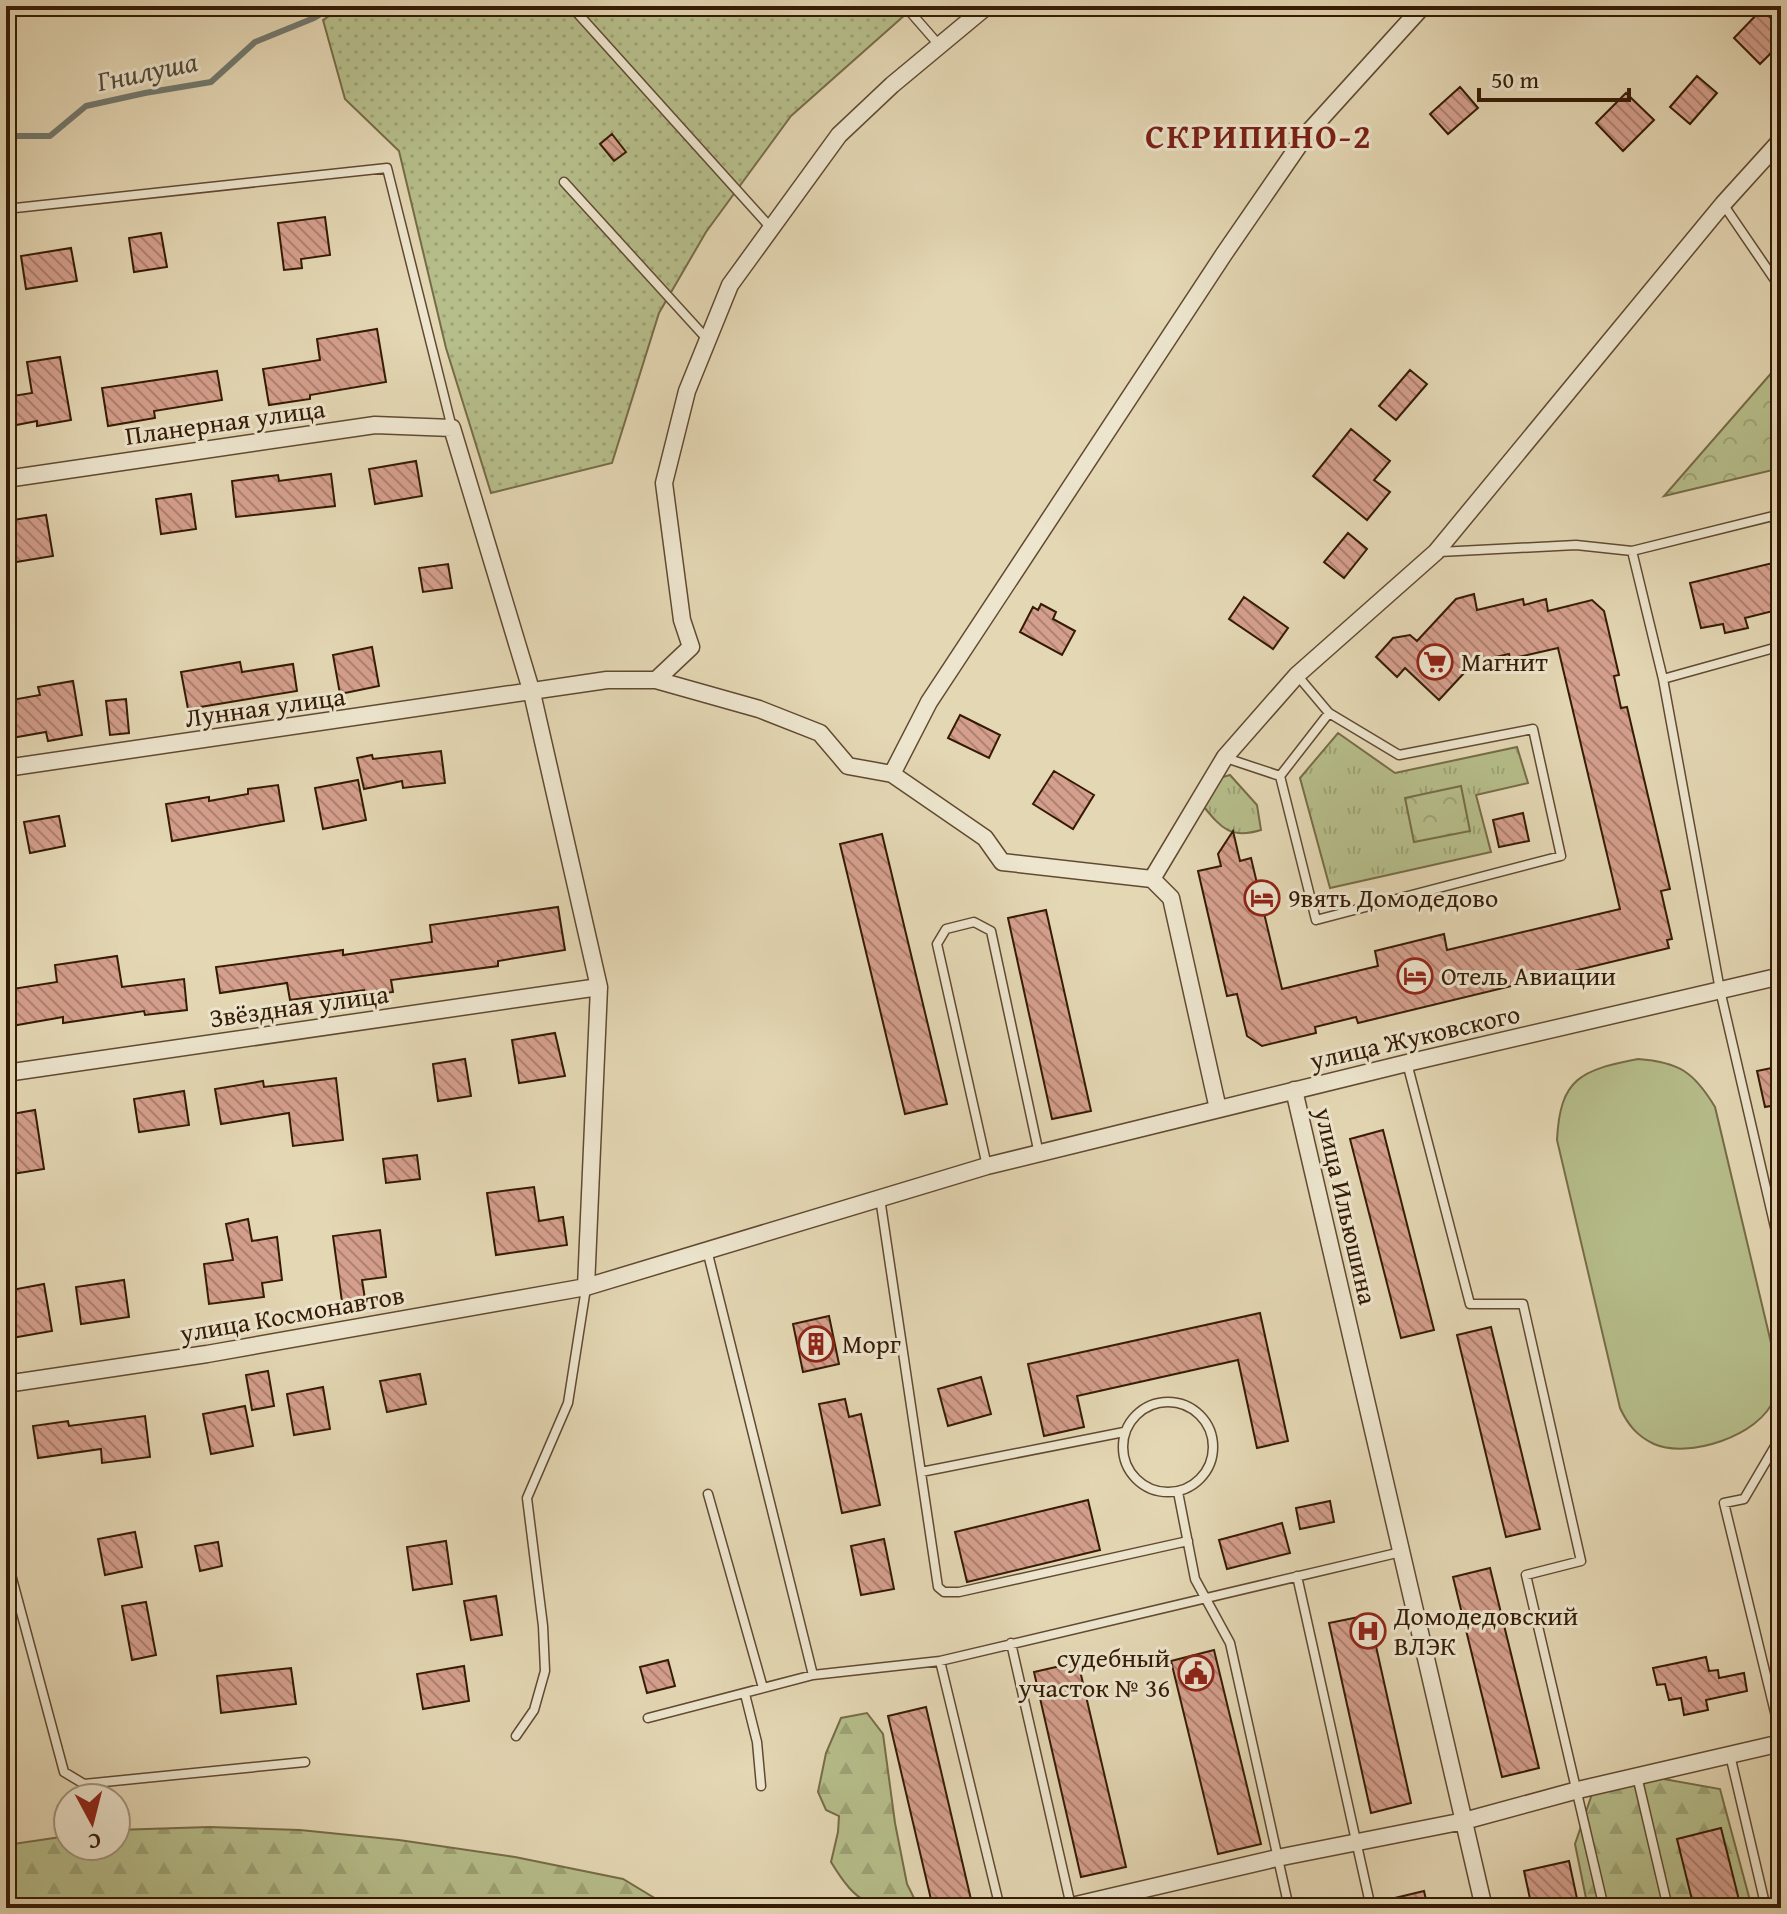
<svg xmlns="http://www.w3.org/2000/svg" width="1787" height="1914" font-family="'Gentium Book Plus',serif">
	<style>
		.grass { fill: url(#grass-tufts); stroke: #766c48; stroke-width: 2 }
		.forest { fill: url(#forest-firs); stroke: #766c48; stroke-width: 2 }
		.park { fill: url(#park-crowns); stroke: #766c48; stroke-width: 2 }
		.garden { fill: url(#garden-dots); stroke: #766c48; stroke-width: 2 }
		.pitch { fill: #b6be8b; stroke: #766c48; stroke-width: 2 }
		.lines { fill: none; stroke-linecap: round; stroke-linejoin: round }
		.stream { stroke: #727970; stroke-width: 6 }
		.building { fill: url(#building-back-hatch); stroke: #351b05; stroke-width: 2 }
		.lane-casing { stroke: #614a31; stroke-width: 11 }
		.street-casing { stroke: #614a31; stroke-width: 19 }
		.lane { stroke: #ede5ce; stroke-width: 8 }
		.street { stroke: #ede5ce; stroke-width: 16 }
		.labels { text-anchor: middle; stroke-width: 6; stroke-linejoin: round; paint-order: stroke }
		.street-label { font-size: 26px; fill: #351b05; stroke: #ede5ce }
		.poi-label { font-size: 26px; fill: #351b05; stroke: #ede5ce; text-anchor: start }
		.water-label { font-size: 28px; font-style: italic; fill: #534a3b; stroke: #ede5ce }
		.district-label { font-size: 34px; font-weight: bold; letter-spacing: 2px; fill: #7a1f14; stroke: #ede5ce }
	</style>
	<defs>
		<pattern id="grass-tufts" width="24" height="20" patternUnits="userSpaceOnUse" patternTransform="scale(2)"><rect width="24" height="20" fill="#b6be8b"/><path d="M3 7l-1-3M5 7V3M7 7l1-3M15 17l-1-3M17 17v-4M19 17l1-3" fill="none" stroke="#9da376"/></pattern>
		<pattern id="forest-firs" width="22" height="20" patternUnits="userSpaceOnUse" patternTransform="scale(2)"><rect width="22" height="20" fill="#b6be8b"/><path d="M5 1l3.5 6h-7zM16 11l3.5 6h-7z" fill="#9da376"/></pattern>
		<pattern id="park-crowns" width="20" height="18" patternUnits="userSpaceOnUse" patternTransform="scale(2)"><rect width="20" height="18" fill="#b6be8b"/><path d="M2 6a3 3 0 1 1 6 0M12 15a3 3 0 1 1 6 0" fill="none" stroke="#9da376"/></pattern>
		<pattern id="garden-dots" width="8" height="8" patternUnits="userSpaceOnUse" patternTransform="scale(2)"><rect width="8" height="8" fill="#b6be8b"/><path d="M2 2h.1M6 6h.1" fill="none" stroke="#9da376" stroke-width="1.8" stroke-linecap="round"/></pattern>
		<pattern id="building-back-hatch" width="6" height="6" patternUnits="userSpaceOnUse" patternTransform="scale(2)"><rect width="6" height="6" fill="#d59f8d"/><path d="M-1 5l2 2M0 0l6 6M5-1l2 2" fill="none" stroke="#ae8171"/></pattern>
	</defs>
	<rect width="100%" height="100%" fill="#e4d7b4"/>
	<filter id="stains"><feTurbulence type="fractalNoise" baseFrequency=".0025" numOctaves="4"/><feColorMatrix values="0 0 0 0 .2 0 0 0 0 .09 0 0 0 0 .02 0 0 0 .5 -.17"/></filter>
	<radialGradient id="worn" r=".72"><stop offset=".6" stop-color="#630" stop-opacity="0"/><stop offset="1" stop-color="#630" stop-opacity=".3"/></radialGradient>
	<path class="grass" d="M1338,733L1395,773L1517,747L1528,783L1476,795L1491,852L1330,888L1300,778Z
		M1230,775L1257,805L1261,830C1231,839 1222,829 1204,807L1219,778Z"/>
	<path class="forest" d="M867,1713L883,1734L895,1823L907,1884L919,1908C869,1908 858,1906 831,1862L838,1832L839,1816L826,1810L818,1792L826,1753L841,1718Z
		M1658,1778L1720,1789L1752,1908H1588L1575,1844L1592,1794Z
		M209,1827L300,1830L399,1840L515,1857L623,1879L671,1908H6V1845L68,1836V1846H116V1830Z"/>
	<path class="park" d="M1781,362V468L1664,496Z
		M1461,786L1470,831L1414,842L1405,798Z"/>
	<path class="garden" d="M345,6H915L791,116L706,232L659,313L612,463L491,493L446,348L399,151L345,99L323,20Z"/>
	<path class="pitch" d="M1638,1059C1679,1062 1694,1072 1715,1107L1777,1368C1778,1378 1778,1389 1774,1399C1760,1436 1688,1459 1654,1444C1637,1436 1628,1425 1620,1408L1557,1140C1560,1078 1581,1070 1638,1059Z"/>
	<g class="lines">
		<path class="stream" d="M6,136H50L86,106L145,93L211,82L255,42L314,18L334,6"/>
	</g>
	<path class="building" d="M1762,9L1781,28V43L1760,64L1734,38Z
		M1697,76L1717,93L1690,124L1670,107Z
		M1460,87L1478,108L1448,134L1430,114Z
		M1626,93L1654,120L1623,151L1596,123Z
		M612,134L626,152L614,161L600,144Z
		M325,217L330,255L301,259L302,268L284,270L278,223Z
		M161,233L167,267L134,272L129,238Z
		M71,248L77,281L26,289L21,256Z
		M377,329L386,382L310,395V399L269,405L263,369L320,360L317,339Z
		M60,357L71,420L37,426V421L6,427V397L32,393L27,362Z
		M1410,370L1427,384L1396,420L1379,406Z
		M217,371L222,400L154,411L155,418L108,426L102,388Z
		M1351,429L1390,461L1374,480L1390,492L1367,520L1313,476Z
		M416,461L422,496L375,504L369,469Z
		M331,474L335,506L236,517L232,481L278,475L279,481Z
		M191,494L196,529L161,534L156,499Z
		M46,515L53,556L10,563L6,521Z
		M1348,533L1367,549L1344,578L1324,562Z
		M1781,561V609L1745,618L1748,628L1725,633L1723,624L1701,628L1690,583Z
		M448,564L452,588L423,592L419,568Z
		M1474,594L1477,610L1523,599L1524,605L1546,599L1548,611L1592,600L1604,611L1619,675L1614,676L1621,708L1627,707L1670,889L1661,891L1672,939L1667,940L1669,948L1358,1023L1356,1017L1315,1027L1316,1033L1262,1046L1247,1036L1237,994L1227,996L1198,871L1221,866L1218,854L1233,831L1240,861L1251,858L1282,989L1378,966L1375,951L1444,934L1447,950L1620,909L1558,648L1510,659L1509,654L1473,662L1474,670L1465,672L1439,700L1405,668L1397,677L1376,657L1393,638L1410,635L1417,641L1456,599Z
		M1244,597L1288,628L1273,649L1229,619Z
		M1041,604L1056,612L1053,619L1075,631L1062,655L1020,632L1033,607L1038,610Z
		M372,647L379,686L340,694L333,655Z
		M240,662L242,672L293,664L297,691L188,709L181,672Z
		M73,681L82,735L48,741L46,732L6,739V701L40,695L38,687Z
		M126,699L129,733L110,735L106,701Z
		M960,715L1000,735L989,758L948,738Z
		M441,751L445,783L403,788L402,781L364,789L357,758L372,755L373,759Z
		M1054,771L1094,795L1073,829L1033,804Z
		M358,780L366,820L323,829L315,788Z
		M278,785L284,821L172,841L166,804L209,797V801L248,794V789Z
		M1523,813L1529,841L1499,847L1493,820Z
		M59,816L65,846L30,853L24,822Z
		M882,834L947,1104L905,1114L840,844Z
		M558,907L565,950L498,961V966L391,980L393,992L365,996L364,990L290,1000L287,983L220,993L216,967L343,950V955L432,942L430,925Z
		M1046,910L1091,1111L1052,1119L1008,918Z
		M117,956L122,987L184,979L187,1010L145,1015L144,1011L63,1023V1017L6,1027V990L57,982L55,965Z
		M555,1033L565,1076L519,1083L512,1040Z
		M465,1059L471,1096L438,1101L433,1064Z
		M1781,1066V1104L1765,1107L1757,1071Z
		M336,1078L343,1140L293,1146L289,1113L221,1124L215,1089L263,1081L264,1087Z
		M184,1091L189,1125L139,1132L134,1099Z
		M35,1110L44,1169L6,1175V1115Z
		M1383,1130L1434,1330L1401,1338L1350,1139Z
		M417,1155L420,1179L386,1183L383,1159Z
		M534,1187L539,1221L563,1217L567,1245L496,1255L487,1193Z
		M248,1219L252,1241L277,1237L282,1280L262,1283L264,1297L209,1304L204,1264L233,1260L226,1224Z
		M380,1230L386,1277L362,1280L365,1299L342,1302L333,1236Z
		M124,1280L129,1317L81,1324L76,1287Z
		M44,1284L52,1331L6,1339V1291Z
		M1260,1313L1288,1441L1257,1448L1238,1360L1077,1396L1084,1427L1044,1436L1028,1364Z
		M829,1316L839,1364L803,1372L793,1324Z
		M1491,1327L1540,1529L1506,1537L1457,1335Z
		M268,1371L274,1406L252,1410L246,1375Z
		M420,1374L426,1404L387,1412L380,1381Z
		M981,1377L991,1414L948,1426L938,1389Z
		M323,1387L330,1429L294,1435L287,1394Z
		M845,1399L849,1417L861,1414L880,1505L842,1513L819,1404Z
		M245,1406L253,1446L211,1454L203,1414Z
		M145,1416L150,1457L102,1463L101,1449L38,1458L33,1426L68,1421L69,1426Z
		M1088,1500L1100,1550L967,1582L955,1532Z
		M1330,1501L1334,1522L1300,1529L1296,1508Z
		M1282,1523L1290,1553L1227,1569L1219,1540Z
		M135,1532L142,1567L105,1575L98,1539Z
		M884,1539L894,1589L861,1595L851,1546Z
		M446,1541L452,1584L413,1590L407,1547Z
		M218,1542L222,1566L200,1571L195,1546Z
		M1490,1568L1539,1768L1502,1777L1453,1577Z
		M496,1596L502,1635L471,1640L464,1601Z
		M146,1602L156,1655L132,1660L122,1606Z
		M1369,1615L1411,1803L1371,1813L1329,1623Z
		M1214,1650L1261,1844L1218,1854L1171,1661Z
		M1706,1657L1709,1671L1718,1670L1719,1678L1744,1673L1747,1691L1706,1700L1708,1710L1684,1715L1681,1698L1669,1700L1665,1684L1657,1685L1653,1668Z
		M668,1660L675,1686L647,1693L640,1667Z
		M1078,1662L1126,1867L1081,1877L1034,1672Z
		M464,1666L469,1701L423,1709L417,1674Z
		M291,1668L296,1704L221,1713L217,1676Z
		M926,1707L973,1908H933L888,1716Z
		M1721,1828L1741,1908H1694L1677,1839Z
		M1569,1861L1579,1908H1532L1524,1871Z
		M1424,1891L1428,1908H1379L1378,1902Z"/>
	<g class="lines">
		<defs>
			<path id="lane" d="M571,6L771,228
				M905,6L939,45
				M564,182L707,339
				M1723,204L1781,289
				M6,209L387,168L452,428
				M1632,551L1781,514
				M1439,552L1576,545L1632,551L1663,679L1720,990L1781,1253
				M1663,679L1781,646
				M1226,758L1280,776L1316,920L1561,856L1533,729L1399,755L1329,713L1297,675
				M1280,776L1329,713
				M1407,1063L1470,1304H1523L1581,1561L1526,1575L1604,1908
				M987,1166L937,944L946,929L974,922L991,931L1039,1154
				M880,1198L938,1587L944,1592H959L1188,1541
				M707,1250L813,1675
				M1123 1447a45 45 0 1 1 90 0a45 45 0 1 1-90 0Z
				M1781,1436L1744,1499L1724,1503L1781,1737
				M921,1472L1124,1432
				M1178,1492L1195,1579L1230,1643L1289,1908
				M708,1494L763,1688
				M6,1556L64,1772L84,1784L305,1762
				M1297,1576L1371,1908
				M1011,1643L1071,1906
				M940,1661L1000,1908
				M745,1694L757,1742L761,1786
				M648,1718L813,1675L940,1661L1401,1552
				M516,1736L534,1710L545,1671L543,1626L527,1498L568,1403L586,1288
				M1730,1755L1766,1908
				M1637,1776L1668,1908"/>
			<path id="street" d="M6,479L375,425L452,428L532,693L599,987L586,1287
				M656,680L691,647L682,620L664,483L687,391L730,285L839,135L892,85L987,6
				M6,768L607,680H656L759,709L820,733L848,766L892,774L985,838L1002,862L1152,879L1171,898L1218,1109
				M892,774L929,702L1224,254L1306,135L1423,6
				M1152,879L1225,757L1297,675L1436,552L1723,204L1781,140
				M6,1073L599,987
				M1294,1090L1484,1908
				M6,1384L207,1354L586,1287L987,1166L1407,1063L1781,976
				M1063,1908L1277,1858L1464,1821L1578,1790L1781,1743"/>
		</defs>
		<use href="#lane" class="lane-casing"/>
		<use href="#street" class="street-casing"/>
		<use href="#lane" class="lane"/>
		<use href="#street" class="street"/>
	</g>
	<defs>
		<symbol id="supermarket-ring" viewBox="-11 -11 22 22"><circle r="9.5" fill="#ede5ce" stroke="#8f2418" stroke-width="1.5"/><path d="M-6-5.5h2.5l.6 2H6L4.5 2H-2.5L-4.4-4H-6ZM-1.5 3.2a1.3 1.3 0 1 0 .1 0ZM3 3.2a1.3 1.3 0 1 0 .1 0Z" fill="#8f2418"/></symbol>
		<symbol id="hotel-ring" viewBox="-11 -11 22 22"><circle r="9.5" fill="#ede5ce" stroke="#8f2418" stroke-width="1.5"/><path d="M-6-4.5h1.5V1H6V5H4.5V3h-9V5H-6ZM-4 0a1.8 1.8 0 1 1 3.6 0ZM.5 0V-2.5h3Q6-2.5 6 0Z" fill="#8f2418"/></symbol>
		<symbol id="building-ring" viewBox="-11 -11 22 22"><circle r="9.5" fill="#ede5ce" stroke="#8f2418" stroke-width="1.5"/><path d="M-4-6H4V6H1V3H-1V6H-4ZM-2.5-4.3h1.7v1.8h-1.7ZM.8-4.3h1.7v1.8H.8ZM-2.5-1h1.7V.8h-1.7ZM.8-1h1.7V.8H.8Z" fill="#8f2418"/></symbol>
		<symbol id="hospital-ring" viewBox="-11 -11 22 22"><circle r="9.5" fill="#ede5ce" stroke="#8f2418" stroke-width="1.5"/><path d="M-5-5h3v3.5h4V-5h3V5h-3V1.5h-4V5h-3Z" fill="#8f2418"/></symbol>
		<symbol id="civic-ring" viewBox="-11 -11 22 22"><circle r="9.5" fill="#ede5ce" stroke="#8f2418" stroke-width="1.5"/><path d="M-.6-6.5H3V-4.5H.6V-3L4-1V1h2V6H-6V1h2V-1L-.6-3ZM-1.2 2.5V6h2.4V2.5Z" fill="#8f2418"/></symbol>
	</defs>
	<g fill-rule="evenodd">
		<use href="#supermarket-ring" x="1415" y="642" width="40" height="40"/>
		<use href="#hotel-ring" x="1242" y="878" width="40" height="40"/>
		<use href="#hotel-ring" x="1395" y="956" width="40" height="40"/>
		<use href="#building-ring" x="796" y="1324" width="40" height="40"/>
		<use href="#hospital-ring" x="1348" y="1611" width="40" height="40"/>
		<use href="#civic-ring" x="1176" y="1653" width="40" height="40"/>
	</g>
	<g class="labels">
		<g class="street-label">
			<text transform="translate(225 422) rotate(-8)" y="9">Планерная улица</text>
			<text transform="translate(265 707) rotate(-8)" y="9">Лунная улица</text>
			<text transform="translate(299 1006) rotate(-8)" y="9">Звёздная улица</text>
			<text transform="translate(1415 1037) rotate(-13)" y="9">улица Жуковского</text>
			<text transform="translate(1346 1206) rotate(77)" y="9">улица Ильюшина</text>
			<text transform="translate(292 1314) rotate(-10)" y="9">улица Космонавтов</text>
		</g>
		<g class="poi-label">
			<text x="1461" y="671">Магнит</text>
			<text x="1288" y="907">9вять Домодедово</text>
			<text x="1441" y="985">Отель Авиации</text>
			<text x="842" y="1353">Морг</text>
			<text x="1394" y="1625">Домодедовский<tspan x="1394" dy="30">ВЛЭК</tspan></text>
			<text x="1170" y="1667" text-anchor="end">судебный<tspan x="1170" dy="30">участок № 36</tspan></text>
		</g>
		<g class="water-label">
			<text transform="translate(147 71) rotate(-12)" y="10">Гнилуша</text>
		</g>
		<g class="district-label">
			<text x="1259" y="148">СКРИПИНО-2</text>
		</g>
	</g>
	<rect width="1787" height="1914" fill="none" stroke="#e4d7b4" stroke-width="32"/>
	<rect x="8" y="8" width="1771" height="1898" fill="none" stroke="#351b05" stroke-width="4"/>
	<rect x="16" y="16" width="1755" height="1882" fill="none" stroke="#351b05" stroke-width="2"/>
	<g transform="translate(92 1822) rotate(173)"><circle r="38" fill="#ede5ce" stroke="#a3947e" stroke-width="2"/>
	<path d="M0-6L14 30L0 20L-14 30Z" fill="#8f2418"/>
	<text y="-12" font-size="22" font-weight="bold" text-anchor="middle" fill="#351b05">С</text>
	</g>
	<path d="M1479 88v12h150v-12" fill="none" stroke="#351b05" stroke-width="4"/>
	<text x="1491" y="88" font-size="24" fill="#351b05" stroke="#ede5ce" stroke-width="6" paint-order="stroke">50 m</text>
	<rect width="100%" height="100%" filter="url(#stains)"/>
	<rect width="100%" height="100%" fill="url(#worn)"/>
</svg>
